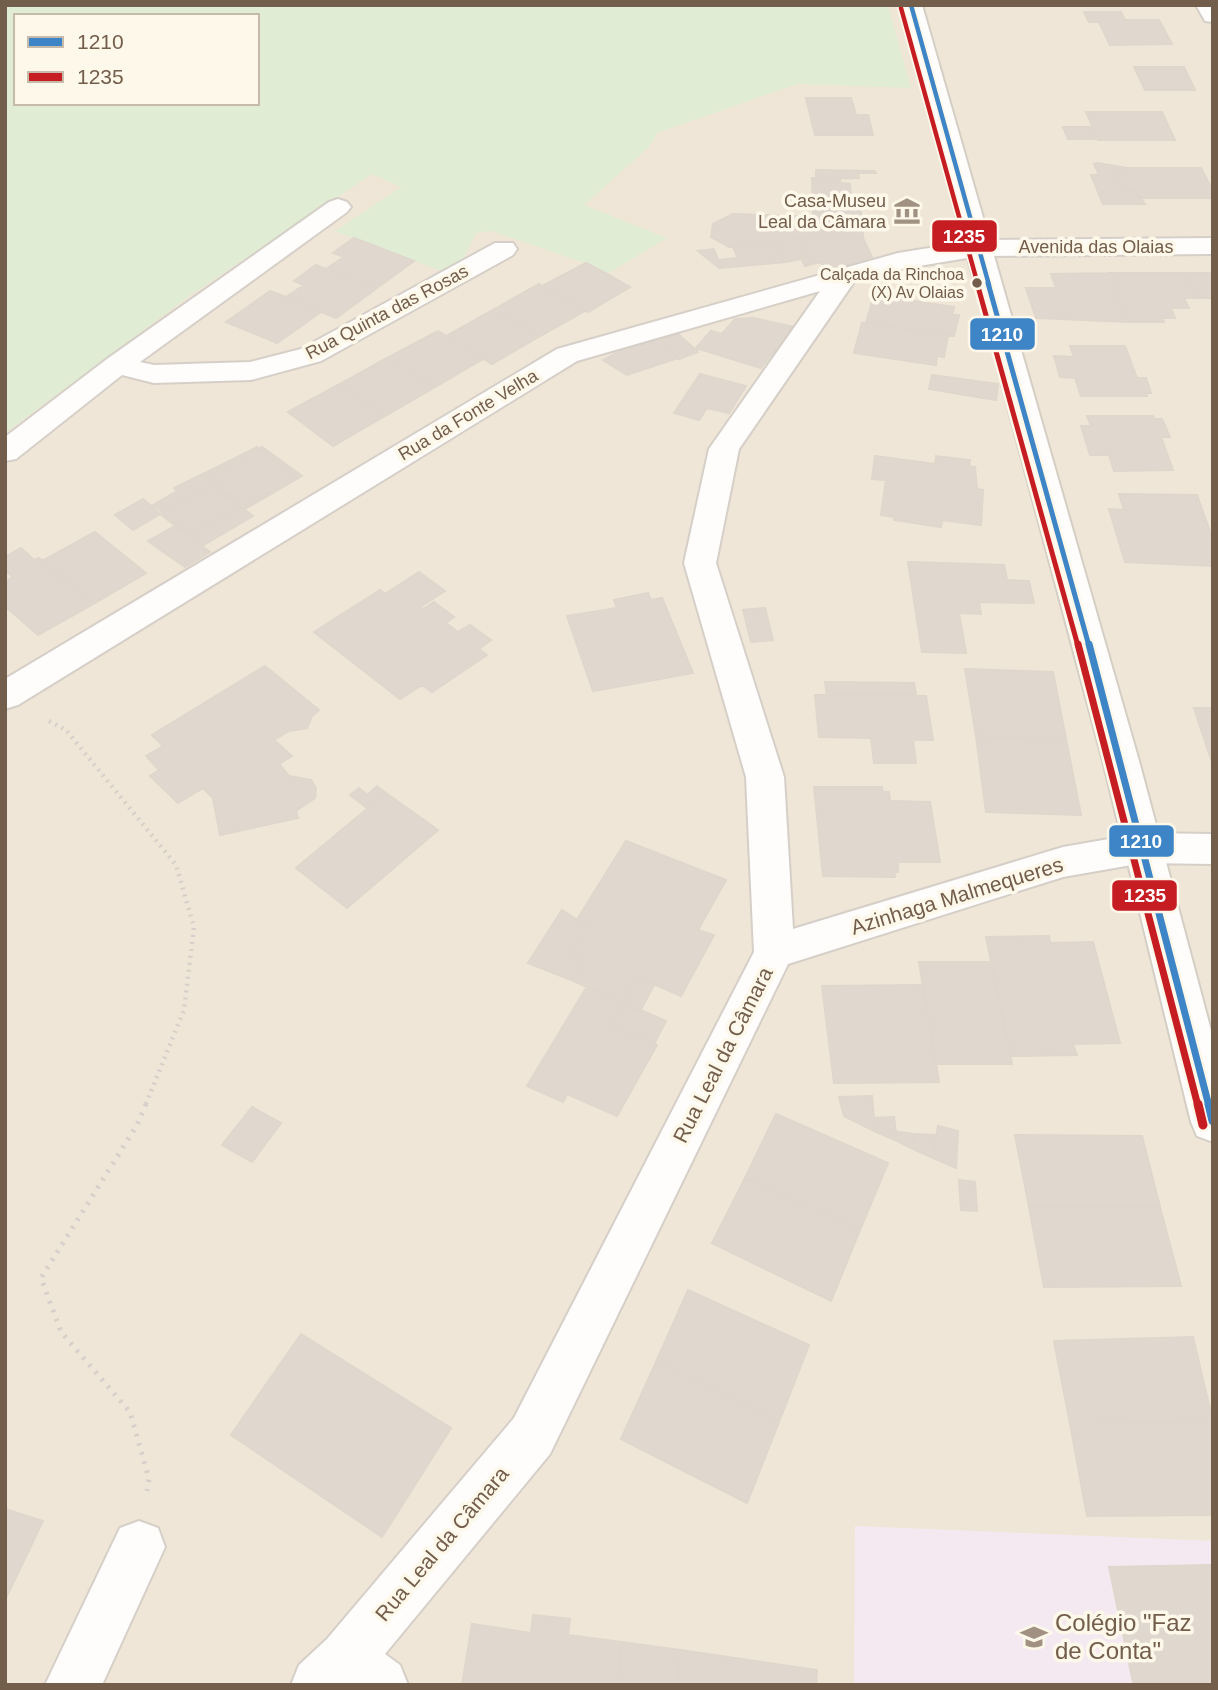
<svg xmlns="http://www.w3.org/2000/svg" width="1218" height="1690" font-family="Helvetica,sans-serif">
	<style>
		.residential { fill: #efe6d7 }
		.education { fill: #f4e9f1 }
		.green { fill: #e0ecd4; fill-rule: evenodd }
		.building { fill: #e0d8cf; stroke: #dfd6cc; stroke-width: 2 }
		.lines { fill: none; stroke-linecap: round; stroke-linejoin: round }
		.street-casing { stroke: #d5cfc8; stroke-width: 4 }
		.secondary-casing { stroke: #d4cec4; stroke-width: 4 }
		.path-far1 { stroke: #d7d0ca; stroke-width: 4.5; stroke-dasharray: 2 5; stroke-linecap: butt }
		.path { stroke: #d7d0ca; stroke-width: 5; stroke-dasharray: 2.5 7; stroke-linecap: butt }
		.street { fill: #fefdfc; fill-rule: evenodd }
		.secondary { fill: #fefdfc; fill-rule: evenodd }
		.bus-1-far3-casing { stroke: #fef8ea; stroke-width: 8 }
		.bus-1-far2-casing { stroke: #fef8ea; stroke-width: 10 }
		.bus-1-far1-casing { stroke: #fef8ea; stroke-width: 12 }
		.bus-1-casing { stroke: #fef8ea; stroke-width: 14 }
		.bus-2-far3-casing { stroke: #fef8ea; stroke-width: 8 }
		.bus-2-far2-casing { stroke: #fef8ea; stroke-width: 10 }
		.bus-2-far1-casing { stroke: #fef8ea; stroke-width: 12 }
		.bus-2-casing { stroke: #fef8ea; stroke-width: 14 }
		.bus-1-far3 { stroke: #3d85c6; stroke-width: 4.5 }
		.bus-1-far2 { stroke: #3d85c6; stroke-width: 5 }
		.bus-1-far1 { stroke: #3d85c6; stroke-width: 7 }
		.bus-1 { stroke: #3d85c6; stroke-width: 9 }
		.bus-2-far3 { stroke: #c61d23; stroke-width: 4.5 }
		.bus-2-far2 { stroke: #c61d23; stroke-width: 5 }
		.bus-2-far1 { stroke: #c61d23; stroke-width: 7 }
		.bus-2 { stroke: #c61d23; stroke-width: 9 }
		.bus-dot { fill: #735d4b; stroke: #fef8ea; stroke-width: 2.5 }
		.labels { text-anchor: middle; stroke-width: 7; stroke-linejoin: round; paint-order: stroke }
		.far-bus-label { font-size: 16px; fill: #735d4b; stroke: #fef8ea; text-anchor: end }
		.far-poi-label { font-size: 18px; fill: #735d4b; stroke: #fef8ea; text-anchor: end }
		.far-street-label { font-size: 18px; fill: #735d4b; stroke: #fef8ea }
		.street-label { font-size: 21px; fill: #735d4b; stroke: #fef8ea }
		.near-poi-label { font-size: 24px; fill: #735d4b; stroke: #fef8ea; text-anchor: start }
		.line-badge { stroke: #fef8ea; stroke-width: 2.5 }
		.badge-label { font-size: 19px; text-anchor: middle; font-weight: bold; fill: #fff }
	</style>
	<rect width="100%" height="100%" fill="#f6f2e9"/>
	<path class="residential" d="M888,5H1213V1685H5V404L368,167Z"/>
	<path class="education" d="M855,1526L1213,1541V1685H854Z"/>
	<path class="green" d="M5,5H888L911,88L797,84L657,133L650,146L584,205L667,238L607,274L585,263L491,231L476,233L461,263L444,272L335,231L401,187L372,174L192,294L5,433ZM16,16H257V103H16Z"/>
	<path class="building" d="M1084,12H1121L1125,20H1159L1172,44L1110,45L1099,22H1089Z
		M1134,67H1184L1195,90H1145Z
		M806,98H851L856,115H868L873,135H815Z
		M1086,112H1162L1175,140H1098Z
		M1063,127H1092L1097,139H1068Z
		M1098,163L1126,168L1128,174H1115L1122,191H1135L1145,204H1103L1091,175H1099L1094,164Z
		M1126,168H1201L1213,191V198H1138L1135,191H1122L1115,174H1128Z
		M816,170L875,171L876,173H858L859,178L816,179Z
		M812,178L840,179V183L850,184L851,198H860L863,238L818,237L817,217H813Z
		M733,214L817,217L818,237L729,247L711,237L713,224Z
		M818,237L863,238L872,257L830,271L820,262L805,266L801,258L809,257L799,239Z
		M354,238L414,261L377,288L326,269L344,257L333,253Z
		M799,239L809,257L786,262L776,241Z
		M776,241L786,262L719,268L698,251L714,249L718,260L738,258L733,247Z
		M586,263L607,274L630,287L588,312L542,286Z
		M316,265L326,269L377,288L336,318L286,297L304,285L294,281Z
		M1109,273H1186L1197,298H1184L1189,308H1171L1175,318H1162L1164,322H1128Z
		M1109,273L1128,322L1036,318L1026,288H1056L1051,274Z
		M1186,273H1213V298H1197Z
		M539,284L585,311L540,336L493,310Z
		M270,291L286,297L321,312L277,343L226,322Z
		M874,295L954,307L952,315H959L954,336L866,323Z
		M493,310L540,336L492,364L446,336Z
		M753,318L794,327L761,368L696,348L711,331L722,334L735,319Z
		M862,323L948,335L944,357L937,356L936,365L854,353Z
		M438,331L483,359L435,387L387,358Z
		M678,334L698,352L679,359L660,339Z
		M660,339L678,358L627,375L603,360L620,351Z
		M1070,346H1125L1137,378H1146L1151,393H1146L1147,396H1081L1075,378L1060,377L1054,356L1074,357Z
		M387,358L435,387L385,416L338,385Z
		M700,374L746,386L729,413L707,408L699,420L674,413Z
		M932,375L998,384L996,400L929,389Z
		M338,385L385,416L333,446L288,412Z
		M1087,416H1153L1154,419H1162L1170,437H1161L1173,470L1114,471L1109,455H1090L1081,426H1091Z
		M257,447L296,476L244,506L203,474Z
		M262,447L302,476L245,509L204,479Z
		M875,456L935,464L936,456L970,460L969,466L975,467L977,489L983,490L981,525L942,520L941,527L894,520V517L881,515L886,480L872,479Z
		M203,474L244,506L191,535L153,505L177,491L174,488Z
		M213,486L253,516L202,546L160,514Z
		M1119,494L1197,495L1213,540V566L1125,562L1109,509L1124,510Z
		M143,499L160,514L133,530L115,515Z
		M175,526L202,546L210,552L185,567L148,541Z
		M95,532L146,573L93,604L42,561Z
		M21,548L34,560L39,558L93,604L38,635L5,606V582L13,577L5,570V557Z
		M908,562L1004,565L1007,580L1029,581L1034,603L979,602L981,614L959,613L966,653L922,652Z
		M419,572L445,591L420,607L423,609L434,602L454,617L446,623L458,632L470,625L491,640L479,649L487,655L432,692L422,685L400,699L314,632L380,590L385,594Z
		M648,593L651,600L662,598L693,673L593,691L567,616L617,608L614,600Z
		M765,608L773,640L751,642L743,610Z
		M265,666L319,710L312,716L307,728L289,731L274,740L292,756L279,764L289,776L311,780L316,788L315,798L296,811L298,818L220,835L213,798L203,788L178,803L150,776L159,770L146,756L163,746L152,735Z
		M965,669L1053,672L1066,739L976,736Z
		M825,682L914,683L916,695H827Z
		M815,695L926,696L933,740H913L916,763H874L871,738L819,737Z
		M1194,708H1213V765Z
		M976,736L1066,739L1081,815L986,812Z
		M377,786L386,793L367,808L350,795L359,788L367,795Z
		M814,787H882L883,792H889L890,801L930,802L940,862H898V872H894L895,877L823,876Z
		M386,793L438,830L347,908L296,868Z
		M626,841L726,880L698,930L714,935L681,996L637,977L622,1002L571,980L584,960L570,953L588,927L576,921Z
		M562,910L588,927L570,953L584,960L571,980L528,963Z
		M1049,936L1050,943L1093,942L1120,1043L1073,1044L1077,1055L1011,1056L986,937Z
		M919,962H991L1012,1064H936Z
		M637,977L654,985L640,1011L623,1002Z
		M923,985L939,1082L834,1083L822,986Z
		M586,988L622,1002L609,1025L657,1045L617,1116L567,1094L563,1102L527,1086Z
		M622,1002L666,1021L654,1044L609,1025Z
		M872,1096L874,1118V1131L844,1116L839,1097Z
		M252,1107L281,1123L252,1162L222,1145Z
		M776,1114L888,1163L860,1230L745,1178Z
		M894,1117L897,1141L874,1131V1118Z
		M938,1126L958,1131L956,1168L933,1158Z
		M895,1131L913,1134L915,1150L897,1141Z
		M913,1134L936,1135L933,1158L915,1150Z
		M1015,1135L1142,1136L1160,1207H1029Z
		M745,1178L860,1230L831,1301L712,1243Z
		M959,1180L975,1182L977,1211L961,1210Z
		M1029,1207H1160L1181,1286L1044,1287Z
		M688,1290L809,1345L779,1422L656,1362Z
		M301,1334L451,1428L382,1537L231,1435Z
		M1193,1337L1213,1422L1070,1424L1054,1341Z
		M656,1362L779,1422L747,1503L621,1439Z
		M1213,1422V1515L1087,1516L1070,1424Z
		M5,1509L43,1521L5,1600Z
		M1213,1565V1681L1133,1682L1109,1567Z
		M533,1615L570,1619L568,1635L622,1642L617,1685H462L472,1624L531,1633Z
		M622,1642L680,1650L678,1685H617Z
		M680,1650L817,1670L816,1685H678Z
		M1213,1681V1685H1133V1682Z"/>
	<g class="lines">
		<defs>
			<path id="street" d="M1196,5H1213V22L1205,21Z
				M338,199L347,202L351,207L347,212L140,362L154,365L250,362L301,349L495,243H513L517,249L513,255L321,361L251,380L154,383L122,375L16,459L5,461V437L107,359L329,202Z
				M1213,238V254L979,256L901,269L854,282L739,449L716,563L784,777L793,929L1063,847L1143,833L1213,834V864L1143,863L1063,877L788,964L550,1454L385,1654L400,1665L408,1685H291L299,1665L327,1639L514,1418L754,952L746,777L684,563L709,449L820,291L577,361L18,705L5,709V679L557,349L898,253L979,240Z
				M139,1521L158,1528L165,1547L102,1685H45L120,1528Z"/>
			<path id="secondary" d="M900,5H922L1139,761L1213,1038V1142L1197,1136L1191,1122L1103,761Z"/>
		</defs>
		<use href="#street" class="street-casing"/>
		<use href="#secondary" class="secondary-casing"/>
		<path class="path-far1" d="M49,721L66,730L176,865L194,927L184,1010L145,1106"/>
		<path class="path" d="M146,1104L137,1125L41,1278L61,1332L130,1412L149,1479L147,1491"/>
		<use href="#street" class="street"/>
		<use href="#secondary" class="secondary"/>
		<defs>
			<path id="bus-1-far3" d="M911,5L989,285"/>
			<path id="bus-1-far2" d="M988,283L1089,646"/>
			<path id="bus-1-far1" d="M1089,644L1209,1106"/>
			<path id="bus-1" d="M1209,1104L1213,1121"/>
			<path id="bus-2-far3" d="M901,8L978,285"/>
			<path id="bus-2-far2" d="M977,283L1078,646"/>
			<path id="bus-2-far1" d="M1078,644L1198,1106"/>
			<path id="bus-2" d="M1198,1104L1203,1125"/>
		</defs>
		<use href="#bus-1-far3" class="bus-1-far3-casing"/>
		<use href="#bus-1-far2" class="bus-1-far2-casing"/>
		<use href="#bus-1-far1" class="bus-1-far1-casing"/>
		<use href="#bus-1" class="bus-1-casing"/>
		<use href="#bus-2-far3" class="bus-2-far3-casing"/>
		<use href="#bus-2-far2" class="bus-2-far2-casing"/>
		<use href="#bus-2-far1" class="bus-2-far1-casing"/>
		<use href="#bus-2" class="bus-2-casing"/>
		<use href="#bus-1-far3" class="bus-1-far3"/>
		<use href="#bus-1-far2" class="bus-1-far2"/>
		<use href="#bus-1-far1" class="bus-1-far1"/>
		<use href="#bus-1" class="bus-1"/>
		<use href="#bus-2-far3" class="bus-2-far3"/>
		<use href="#bus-2-far2" class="bus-2-far2"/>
		<use href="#bus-2-far1" class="bus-2-far1"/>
		<use href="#bus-2" class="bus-2"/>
	</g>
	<defs>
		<symbol id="museum-bare" viewBox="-9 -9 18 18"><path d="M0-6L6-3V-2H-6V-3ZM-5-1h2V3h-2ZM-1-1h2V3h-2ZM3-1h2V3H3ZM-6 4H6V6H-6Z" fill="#a19182" stroke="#fef8ea" stroke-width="2.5" paint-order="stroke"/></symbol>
		<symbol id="school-bare" viewBox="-9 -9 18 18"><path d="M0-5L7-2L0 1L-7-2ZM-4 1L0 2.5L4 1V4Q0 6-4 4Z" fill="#a19182" stroke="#fef8ea" stroke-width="2.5" paint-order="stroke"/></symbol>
	</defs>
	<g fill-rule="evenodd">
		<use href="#museum-bare" x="888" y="192" width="38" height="38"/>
		<use href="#school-bare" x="1015" y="1618" width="38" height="38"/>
	</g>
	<circle class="bus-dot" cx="977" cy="283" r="6"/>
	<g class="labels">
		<g class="far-bus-label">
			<text x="964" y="280">Calçada da Rinchoa<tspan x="964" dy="18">(X) Av Olaias</tspan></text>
		</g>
		<g class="far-poi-label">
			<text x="886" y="207">Casa-Museu<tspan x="886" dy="21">Leal da Câmara</tspan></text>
		</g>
		<g class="far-street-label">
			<text x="1096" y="253">Avenida das Olaias</text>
			<text transform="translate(387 312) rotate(-28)" y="6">Rua Quinta das Rosas</text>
			<text transform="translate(468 415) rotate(-31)" y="6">Rua da Fonte Velha</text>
		</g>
		<g class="street-label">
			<text transform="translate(957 896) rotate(-17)" y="7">Azinhaga Malmequeres</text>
			<text transform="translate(723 1055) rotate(-63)" y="7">Rua Leal da Câmara</text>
			<text transform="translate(442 1544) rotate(-50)" y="7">Rua Leal da Câmara</text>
		</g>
		<g class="near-poi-label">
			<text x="1055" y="1631">Colégio "Faz<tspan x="1055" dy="28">de Conta"</tspan></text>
		</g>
	</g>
	<g class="line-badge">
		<rect x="931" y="219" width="67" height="34" rx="7" fill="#c61d23"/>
		<rect x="969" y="317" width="67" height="34" rx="7" fill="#3d85c6"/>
		<rect x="1108" y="824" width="67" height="34" rx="7" fill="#3d85c6"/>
		<rect x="1111" y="879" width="67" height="33" rx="7" fill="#c61d23"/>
	</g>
	<g class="badge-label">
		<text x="964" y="243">1235</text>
		<text x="1002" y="341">1210</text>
		<text x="1141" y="848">1210</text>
		<text x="1145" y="902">1235</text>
	</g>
	<rect width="1218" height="1690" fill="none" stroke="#735d4b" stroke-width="14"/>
	<rect x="14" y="14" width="245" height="91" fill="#fef8ea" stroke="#c6baaa" stroke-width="2"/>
	<rect x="28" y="37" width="35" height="10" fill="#3d85c6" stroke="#c6baaa" stroke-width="2"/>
	<text x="77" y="49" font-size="21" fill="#735d4b">1210</text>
	<rect x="28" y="72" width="35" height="10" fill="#c61d23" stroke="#c6baaa" stroke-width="2"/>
	<text x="77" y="84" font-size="21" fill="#735d4b">1235</text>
</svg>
